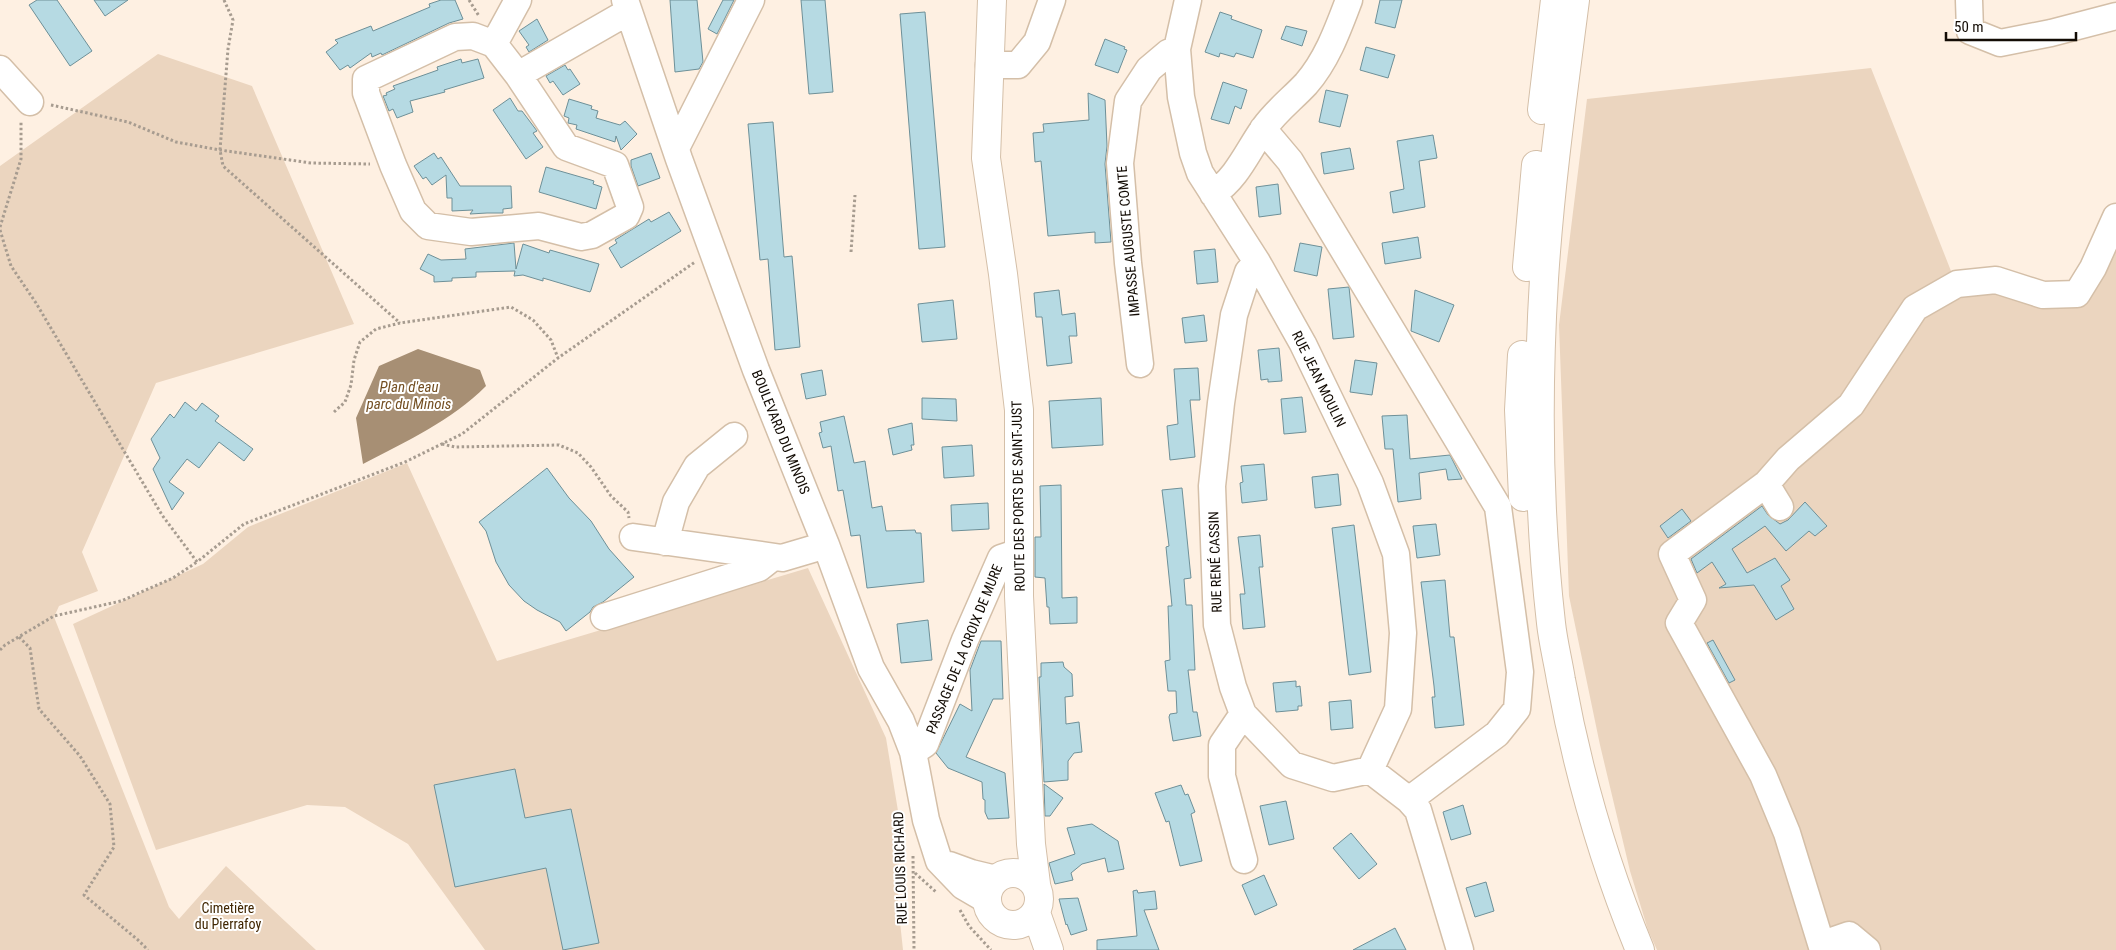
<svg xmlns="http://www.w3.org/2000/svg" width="2116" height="950" font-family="'Roboto Condensed',sans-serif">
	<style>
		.green { fill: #ebd5bf }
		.water { fill: #a78f74 }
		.building { fill: #b6dae3; stroke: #6e9098 }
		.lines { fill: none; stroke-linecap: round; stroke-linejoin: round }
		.minor-casing { stroke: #d4bfa8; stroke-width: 29 }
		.major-casing { stroke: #d4bfa8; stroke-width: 30 }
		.highway-casing { stroke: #d4bfa8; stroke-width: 30 }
		.path { stroke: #a79c90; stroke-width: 3; stroke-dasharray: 2.5 2.5; stroke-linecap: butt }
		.minor { stroke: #fff; stroke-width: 26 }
		.major { stroke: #fff; stroke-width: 28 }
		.highway { stroke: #fff; stroke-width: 28 }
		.labels { text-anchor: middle; stroke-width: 4; stroke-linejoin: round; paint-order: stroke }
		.street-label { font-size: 14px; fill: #130c05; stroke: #fff }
		.park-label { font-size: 14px; fill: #402602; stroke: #fff }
		.water-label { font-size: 15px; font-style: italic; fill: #744f22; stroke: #fff }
	</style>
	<rect width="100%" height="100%" fill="#fef0e2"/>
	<path class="green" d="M158,54L252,86L354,324L156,383L82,552L98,591L59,606L54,617L169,907L179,919L226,866L316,950H0V166Z
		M1871,68L1951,271L2075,301L2116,205V950H1657L1648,930L1630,871L1600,745L1569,596L1559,325L1587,99Z
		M407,463L497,661L808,568L886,738L900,823L898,903L903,950H485L408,844L345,807L307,805L156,850L73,624L203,564L248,527Z"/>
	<path class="water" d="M418,349L480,370L486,386C451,421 407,441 363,464L356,418L379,366Z"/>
	<path class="building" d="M37,0H57L92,51L70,66L29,5Z
		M94,0H128L105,16Z
		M441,0H455L463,19L449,23L382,55L381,53L372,57L371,53L350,68L348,65L340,70L326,52L338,43L335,40L371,26L373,31L430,7L429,4Z
		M670,0H697L703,62L699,69L675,72Z
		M723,0H734L717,34L708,29Z
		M801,0H825L833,92L809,94Z
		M1380,0H1402L1395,28L1375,23Z
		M925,12L945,247L919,249L900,14Z
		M1220,12L1232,16L1231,19L1262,30L1253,58L1236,53L1234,57L1220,53L1219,57L1205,52Z
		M537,19L548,40L529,52L526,47L529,45L519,31Z
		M1286,26L1307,31L1302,46L1281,39Z
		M1105,39L1125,47L1124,49L1127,50L1118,73L1095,65Z
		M1366,47L1395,55L1388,78L1360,70Z
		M461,59L462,63L478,59L484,78L444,90L445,92L410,101L413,112L397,118L393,109L389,111L383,96L387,95L386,93L395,89L393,86L438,70L437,67Z
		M565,65L568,70L570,69L580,84L563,95L553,81L550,83L546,76Z
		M1223,82L1247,90L1241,109L1235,106L1229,124L1211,119Z
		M1326,90L1348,95L1340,127L1319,122Z
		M1088,93L1105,100L1107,146L1105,164L1111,242L1095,243V232L1048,236L1041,161L1035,162L1033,133L1044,132L1043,124L1089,120Z
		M510,98L518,111H522L537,131L533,133L543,147L526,159L493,110Z
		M569,99L592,106L591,109L598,111L596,118L620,125L625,121L637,134L621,150L616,136L615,142L576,129L577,125L568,123L569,118L564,116Z
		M773,122L784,257L792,256L800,347L775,350L768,259L760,260L748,124Z
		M1433,135L1437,158L1419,161L1425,207L1393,213L1390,192L1404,189L1397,141Z
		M1350,148L1354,169L1324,174L1321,153Z
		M434,153L438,159L441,157L460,186H511L512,208L503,209V213H487L470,214L473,210L452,211V198H447L446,175L432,185L426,177L423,179L414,166Z
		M651,153L660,178L638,186L631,166V160Z
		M546,167L591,180L594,181L593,184L602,187L596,209L539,192Z
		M1278,184L1281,214L1259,217L1256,187Z
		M669,212L681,231L621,268L609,248L617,243L615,240L649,219L651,222Z
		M1418,237L1421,258L1385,264L1382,243Z
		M514,243L516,269L523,244L549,253L550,250L599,264L591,290L590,292L543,278V281L523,275L514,276L515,271L476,272V277L452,278V281L434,282V276L420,269L428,254L441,260L466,259L465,249Z
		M1300,243L1322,247L1317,276L1294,271Z
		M1215,249L1218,282L1197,284L1194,251Z
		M1349,287L1354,337L1333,339L1328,289Z
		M1059,290L1062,315L1075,313L1077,336H1069L1072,363L1047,366L1042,317H1036L1034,293Z
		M1415,290L1454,305L1439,342L1411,331Z
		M953,300L957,339L922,342L918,304Z
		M1204,315L1207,341L1185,343L1182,318Z
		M1279,348L1282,381L1268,382V379L1261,380L1258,350Z
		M1355,360L1377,363L1372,395L1350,392Z
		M1198,368L1200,400H1190L1195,457L1170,460L1167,426L1178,424L1174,369Z
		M822,370L826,395L806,399L801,374Z
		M1302,397L1306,432L1284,434L1281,399Z
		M922,398L956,399L957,421L922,419Z
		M1101,398L1103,445L1052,448L1049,401Z
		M185,402L196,411L202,403L219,416L215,421L253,449L244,461L219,442L199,468L187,459L169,482L184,493L172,510L153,469L160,458L151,439L170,414L174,418Z
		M1407,415L1410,459L1450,455L1462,479L1448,480L1446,469L1419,473L1421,499L1398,502L1393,449H1385L1382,416Z
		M844,416L854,463L865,461L872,508L882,506L886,531L915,530L916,533H921L924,582L867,588L860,535L851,536L843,490L838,491L831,446L823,448L819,433L822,432L820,422Z
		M912,423L914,445H911L912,450L893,455L888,429Z
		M972,445L974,476L944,478L942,447Z
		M1264,464L1267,500L1242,503L1240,483L1243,482L1241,466Z
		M547,468L569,498L591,521L609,549L634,577L603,602L593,607L590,612L566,631L560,622L537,610L524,601L509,585L496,562L486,531L479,522Z
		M1338,474L1341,505L1315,508L1312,477Z
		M1061,485L1062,598L1077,597V623L1050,624L1049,607H1047L1045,578L1035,577V537H1041L1040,486Z
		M1182,488L1191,578L1184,579L1186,605H1192L1195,670H1188L1193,712H1197L1201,736L1173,741L1169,717L1170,714L1177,713L1176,691H1168L1165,661L1170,660L1168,606H1172L1166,547L1169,546L1162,490Z
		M1805,502L1827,526L1815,536L1809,531L1786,551L1765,526L1732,549L1747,573L1775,558L1790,580L1781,586L1794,609L1776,620L1754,585L1719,588L1726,584L1712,562L1697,573L1691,559L1762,506L1768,515L1780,524L1788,520Z
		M988,503L989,529L952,531L951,505Z
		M1682,509L1691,521L1668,538L1660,526Z
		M1436,524L1440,555L1417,558L1413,526Z
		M1354,525L1371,672L1349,675L1332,528Z
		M1260,535L1263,567H1259L1265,627L1243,629L1240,594H1245L1238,537Z
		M1445,580L1450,637H1454L1464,725L1435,728L1432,697H1435L1434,686L1421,582Z
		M928,620L932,660L901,663L897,624Z
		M1713,640L1735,680L1729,683L1707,643Z
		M981,641H1001L1003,699H993L966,757L1005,773L1009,818L988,819L985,812V800L983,799L982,782L948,768L936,753L960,704L972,711L970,670Z
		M1063,662L1064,667L1072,674L1073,696L1065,697L1066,724L1079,722L1082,752L1074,753L1068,761V780L1044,782L1039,677H1041V663Z
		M1296,681V687L1300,686L1302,706H1298V710L1276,712L1273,683Z
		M1351,700L1353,728L1331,730L1329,702Z
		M515,769L525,818L571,809L599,943L563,950L546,868L455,887L434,785Z
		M1044,784L1063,798L1050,816H1045Z
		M1181,785L1185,795L1188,794L1195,812L1191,814L1202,861L1180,866L1169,821L1166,822L1155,793Z
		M1286,801L1294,839L1269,845L1260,806Z
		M1463,805L1471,834L1451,840L1443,812Z
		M1092,824L1118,841L1124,869L1108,872L1105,858L1082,864L1071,873L1073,880L1055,884L1049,863L1075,854L1067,828Z
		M1351,833L1377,864L1359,879L1333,848Z
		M1264,875L1277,905L1255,915L1242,885Z
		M1486,882L1494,911L1475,917L1466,888Z
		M1137,890L1138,893L1155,891L1157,909L1144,910L1159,950H1097V940L1137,936L1133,891Z
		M1078,898L1087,930L1071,935L1067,924L1066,925L1059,899Z
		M1395,928L1406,950H1353Z"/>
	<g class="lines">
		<defs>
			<path id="minor" d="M625,0L679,159L756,370L826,545L871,668L901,721L913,752L926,820L939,861L963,886L987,900
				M1188,0L1177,49L1181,97L1193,153L1200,173L1257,262L1303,344L1370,483L1396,554L1403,633L1398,709L1370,770
				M1969,0L1970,31L2000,43L2051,33L2116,16
				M494,44L518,0
				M989,65H1018L1037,42L1052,0
				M0,69L30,102
				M518,75L494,44L473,36L455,37L366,79V93L393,165L413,211L428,226L471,232L539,226L581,237L592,235L626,216L630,207L615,165L566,147L518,75L619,17L629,13
				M1263,129L1290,161L1498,507L1520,672L1517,709L1497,734L1409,800
				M676,148L751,0
				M1213,194C1238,177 1247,152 1264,128C1276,111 1292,99 1306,84C1327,60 1338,29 1349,0
				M1257,262L1248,272L1234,315L1221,403L1212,486L1217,625L1233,687L1243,714L1292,765L1333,778L1370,770
				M1140,364L1128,263L1120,163L1128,101L1149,69L1168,53L1177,49
				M1766,484L1672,554L1693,600L1679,623L1763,775L1787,833L1823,950
				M1780,507L1766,484L1788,459L1851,405L1915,308L1957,284L1996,280L2043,295L2077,294L2093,268L2116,217
				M633,537L782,558L826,545
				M665,542L676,502L697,466L734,436
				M604,617L759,568L773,557
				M1243,714L1222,745V776L1244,860
				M913,752L925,744L965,640L1001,558L1019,552
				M1370,770L1409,800L1418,810L1460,950
				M949,865L971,873L996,879
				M1823,944L1849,935L1867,950"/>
			<path id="major" d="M992,0L986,158L1003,274L1019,410V596L1031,844L1036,884
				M987 899a26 26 0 1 1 52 0a26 26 0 1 1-52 0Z
				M1036,913L1049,950"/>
			<path id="highway" d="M1575,0C1563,93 1550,186 1544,279C1537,394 1538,509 1551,623C1553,642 1558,661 1561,680C1578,773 1604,863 1640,950
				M1542,110L1555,0
				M1527,267L1536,165
				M1522,355L1519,410L1523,497"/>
		</defs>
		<use href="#minor" class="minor-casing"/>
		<use href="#major" class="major-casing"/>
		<use href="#highway" class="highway-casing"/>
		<path class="path" d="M224,0L233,20L228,49L220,150L223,166L400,323
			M469,0L479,16
			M51,105L128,122L176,142L220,150L311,163L370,164
			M0,227L21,159V122
			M0,230L11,266L36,303L162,515L197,562L244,524L405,462L462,434L558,358L695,262
			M851,252L855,195
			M334,412L345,402L351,385L354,360L360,342L376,329L400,323L511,307L533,320L551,340L558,358
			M442,444L455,447L559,445L578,453L591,467L611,496L628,512L629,518
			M19,637L30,648L39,709L80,756L110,804L114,847L84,895L138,940L148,950
			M0,650L5,645L54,616L121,601L173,578L197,562
			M913,856L914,950
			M915,873L936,892
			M960,910L969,926L991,950"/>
		<use href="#minor" class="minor"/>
		<use href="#major" class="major"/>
		<use href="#highway" class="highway"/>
	</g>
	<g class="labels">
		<g class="street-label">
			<text transform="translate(1128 241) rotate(-95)" y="5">IMPASSE AUGUSTE COMTE</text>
			<text transform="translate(1319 379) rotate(64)" y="5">RUE JEAN MOULIN</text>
			<text transform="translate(781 432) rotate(68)" y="5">BOULEVARD DU MINOIS</text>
			<text transform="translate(1018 496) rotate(-91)" y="5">ROUTE DES PORTS DE SAINT-JUST</text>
			<text transform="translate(1215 562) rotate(-92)" y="5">RUE RENÉ CASSIN</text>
			<text transform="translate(964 649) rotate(-68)" y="5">PASSAGE DE LA CROIX DE MURE</text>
			<text transform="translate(900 868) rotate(-92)" y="5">RUE LOUIS RICHARD</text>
		</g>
		<g class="park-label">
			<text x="228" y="913">Cimetière<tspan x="228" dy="16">du Pierrafoy</tspan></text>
		</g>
		<g class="water-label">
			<text x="409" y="392">Plan d'eau<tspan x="409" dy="17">parc du Minois</tspan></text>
		</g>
	</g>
	<path d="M1946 32v8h130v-8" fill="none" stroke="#130c05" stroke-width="2.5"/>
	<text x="1954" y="32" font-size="15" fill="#130c05" stroke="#ffffff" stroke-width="4" paint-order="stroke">50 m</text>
</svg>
